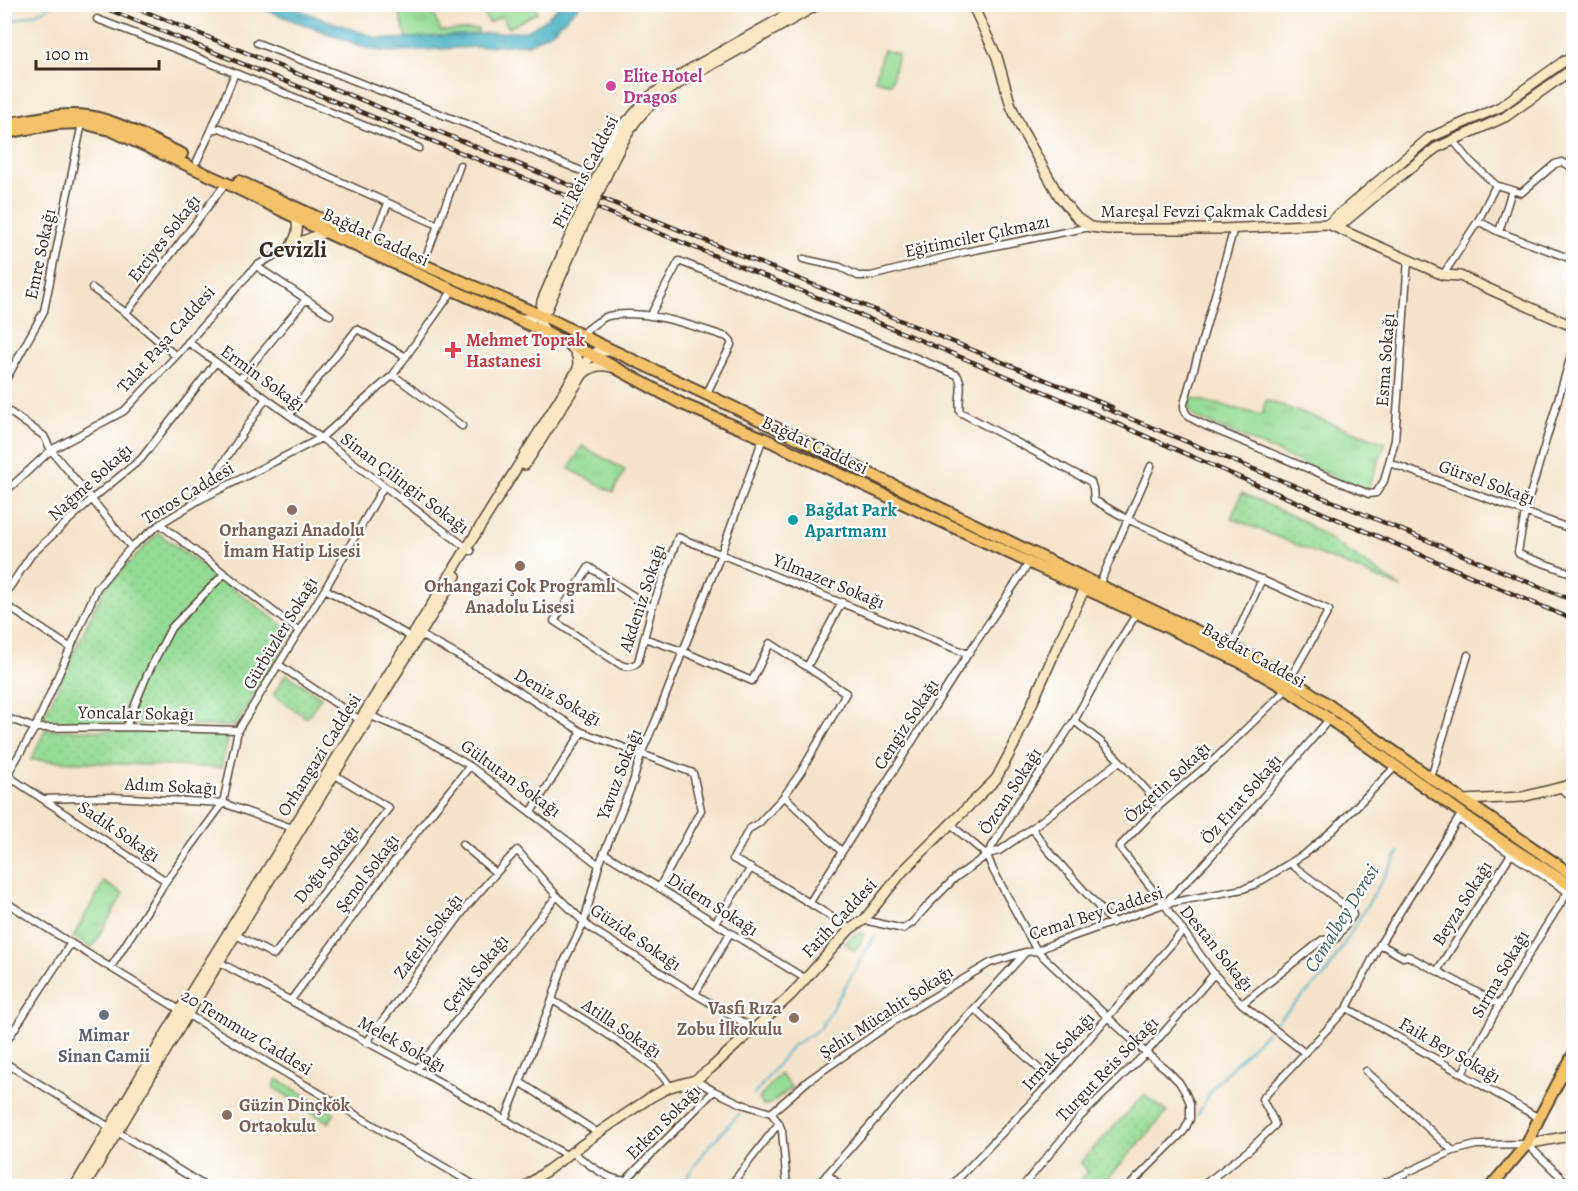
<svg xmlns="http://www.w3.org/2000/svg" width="1578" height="1191" font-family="Alegreya,serif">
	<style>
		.grass { fill: url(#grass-dots); stroke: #688259; stroke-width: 1.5 }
		.park { fill: url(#park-tufts); stroke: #688259; stroke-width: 1.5 }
		.garden { fill: #95db94; stroke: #688259; stroke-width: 1.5 }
		.water { fill: url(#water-ripples); stroke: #406e71; stroke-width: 1.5 }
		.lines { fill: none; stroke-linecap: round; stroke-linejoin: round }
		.stream { stroke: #46b1c4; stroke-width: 2 }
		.street-casing { stroke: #574638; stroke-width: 9 }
		.secondary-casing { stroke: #574638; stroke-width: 12 }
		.primary-casing { stroke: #574638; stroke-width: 14 }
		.street { stroke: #fff; stroke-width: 6 }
		.secondary { stroke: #fae7c3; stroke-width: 9 }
		.primary { stroke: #f3c26a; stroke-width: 10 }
		.rail-casing { stroke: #3b2a1e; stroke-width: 4.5 }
		.rail { stroke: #fff; stroke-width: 2; stroke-dasharray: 7; stroke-linecap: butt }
		.secondary-bridge-casing { stroke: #574638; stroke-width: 12; stroke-linecap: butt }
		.secondary-bridge { stroke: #fae7c3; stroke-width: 9 }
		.hotel-dot { fill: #d1479c; stroke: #fff; stroke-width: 2 }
		.health-dot { fill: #e0444e; stroke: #fff; stroke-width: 2 }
		.education-dot { fill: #8d6e63; stroke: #fff; stroke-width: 2 }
		.culture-dot { fill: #0f9aa8; stroke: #fff; stroke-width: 2 }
		.worship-dot { fill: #6b7280; stroke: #fff; stroke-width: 2 }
		.labels { text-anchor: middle; stroke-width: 4.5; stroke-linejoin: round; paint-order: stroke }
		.hotel-label { font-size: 18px; font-weight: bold; fill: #b23c85; stroke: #fff; text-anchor: start }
		.street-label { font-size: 18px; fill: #3b2a1e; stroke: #fff }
		.health-label { font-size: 18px; font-weight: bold; fill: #be3a42; stroke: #fff; text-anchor: start }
		.culture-label { font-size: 18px; font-weight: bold; fill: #0d838f; stroke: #fff; text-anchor: start }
		.education-label { font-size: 18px; font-weight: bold; fill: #785e54; stroke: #fff }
		.worship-label { font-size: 18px; font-weight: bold; fill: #5b616d; stroke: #fff }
		.water-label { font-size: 20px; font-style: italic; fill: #3f6060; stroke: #fff }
		.district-label { font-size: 24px; font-weight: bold; fill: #3b2a1e; stroke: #fff }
	</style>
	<defs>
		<pattern id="grass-dots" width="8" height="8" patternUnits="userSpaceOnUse" patternTransform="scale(1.5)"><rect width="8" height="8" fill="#95db94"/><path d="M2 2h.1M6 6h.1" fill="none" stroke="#81bc7f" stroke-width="1.8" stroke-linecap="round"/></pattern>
		<pattern id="park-tufts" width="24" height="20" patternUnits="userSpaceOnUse" patternTransform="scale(1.5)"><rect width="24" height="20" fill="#95db94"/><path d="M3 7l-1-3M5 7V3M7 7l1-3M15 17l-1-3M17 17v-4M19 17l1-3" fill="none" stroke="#81bc7f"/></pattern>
		<pattern id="water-ripples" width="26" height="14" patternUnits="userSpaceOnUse" patternTransform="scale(1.5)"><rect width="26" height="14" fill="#46b1c4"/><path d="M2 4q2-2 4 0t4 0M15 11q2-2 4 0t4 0" fill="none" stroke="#3c909f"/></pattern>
	</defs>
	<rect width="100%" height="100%" fill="#fff"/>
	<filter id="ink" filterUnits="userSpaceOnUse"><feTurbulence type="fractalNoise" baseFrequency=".0167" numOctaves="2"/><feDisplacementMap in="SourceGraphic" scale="12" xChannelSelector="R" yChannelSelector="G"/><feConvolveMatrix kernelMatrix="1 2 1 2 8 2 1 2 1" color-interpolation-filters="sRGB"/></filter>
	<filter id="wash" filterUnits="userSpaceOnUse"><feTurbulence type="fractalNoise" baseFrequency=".008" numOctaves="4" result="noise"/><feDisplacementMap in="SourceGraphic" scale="24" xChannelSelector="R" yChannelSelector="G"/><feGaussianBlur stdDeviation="1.35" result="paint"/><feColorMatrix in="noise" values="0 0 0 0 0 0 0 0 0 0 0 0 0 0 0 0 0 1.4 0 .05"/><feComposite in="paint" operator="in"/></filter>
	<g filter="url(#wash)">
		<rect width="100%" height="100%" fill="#f4e3cb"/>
		<path class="grass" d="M1242,493L1301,520L1402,588L1231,518Z
			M158,533L292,632L235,726L41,724L103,590Z
			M286,674L321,697L307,718L273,695Z
			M45,730L230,732L221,768L31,760Z
			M862,933L864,934L859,945L855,951L845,944L852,936Z
			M1144,1095L1167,1112L1101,1186H1081L1086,1182L1081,1179L1088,1171L1080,1163Z"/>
		<path class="park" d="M397,5H429L441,31L478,29V35L407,39Z
			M1191,398L1262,415L1266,400L1386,443L1367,491L1195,417C1189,411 1187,407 1191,398Z
			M582,446L625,470L613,492L569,469Z
			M104,882L123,894L92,948L73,937Z
			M780,1074L792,1088L768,1105H763L759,1099L761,1096Z
			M277,1079L335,1113L329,1123L273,1087Z"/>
		<path class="garden" d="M478,5H533L538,12L509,28L502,16L489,23Z
			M883,50L898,54L891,84L875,80Z"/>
		<path class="water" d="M252,5H285L377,38L392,39L527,31L541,23L561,5H580L553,31L529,44L390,52L369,49Z"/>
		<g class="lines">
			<path class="stream" d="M4,22C23,19 39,14 54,4
				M1276,1022L1326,974L1399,852
				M754,1095L792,1046L820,1029L875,936
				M1198,1114L1215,1084L1267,1032
				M680,1186L709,1146L740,1113"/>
		</g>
	</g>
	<g filter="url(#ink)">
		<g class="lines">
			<defs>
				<path id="street" d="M97,19L181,51L419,148
					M257,43L487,132L584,172C603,159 609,133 627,119
					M211,131L235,73
					M1453,140L1471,162L1496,185L1512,190
					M197,161L211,131L220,128L438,225L423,265
					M1478,221L1496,185
					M438,225L460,165
					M1234,228L1184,404C1183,417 1195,420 1206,426L1369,494L1376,493L1384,481L1395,440L1408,259
					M1499,232L1574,260
					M371,242L388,204
					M803,259L840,267L858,276H871L965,252L1090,227
					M256,266L330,315
					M1443,275L1478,221L1499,232L1512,190L1521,193L1555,164L1562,162L1574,168
					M92,288L126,313L176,356
					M126,313L226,183
					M650,316L679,261L787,304L957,375C965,385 957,400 960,412L1091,482L1093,488L1094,500L1127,519L1329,610L1290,679
					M581,334C589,329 599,319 608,316C644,308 693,326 727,337L731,341V345L706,395
					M188,342L321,438L384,486L471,551
					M1574,345L1525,512L1518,552L1519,554L1526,557L1574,574
					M393,375L462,426
					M240,379L306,299
					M4,383L44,311L82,123
					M4,408L44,436L51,450L131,547
					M289,415L357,329L406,357
					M1390,463L1574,530
					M4,493L51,450L124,411L176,356L256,266L291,246
					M200,498L266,398
					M160,524L299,631
					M1099,585L1151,466
					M325,589L411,637
					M4,596L31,555L92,499L141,459L216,362
					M4,604L71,648
					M652,608L589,567L554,621L621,665C628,668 632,667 638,662L652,608L678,537L968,654
					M417,633L488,672L582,732L693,773L701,810L659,888
					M644,638L682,651L752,681L770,643L807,667L842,602
					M1231,647L1262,579
					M279,665L360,720
					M807,667L846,693L801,772L784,796L842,852
					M1287,689L1216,758L1160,805L1119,847L1164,904L1214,974L1242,1004L1305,1053
					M371,716L421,737L470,766L599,865
					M4,717L35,728L126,727L238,730
					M1074,721L1101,742L1120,761L1160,805
					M126,727L147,675L171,628L224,574
					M5,774L166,881
					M1431,778L1468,655
					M4,780L35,728L97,588L131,547L160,524L199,500L321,438L393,375L453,290
					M1560,788L1574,798
					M784,796L759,823L749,829L733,859C774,880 812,904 850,929
					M43,799L112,797L223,803L292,828
					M531,812L582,732
					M1459,819L1574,896
					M952,823L957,830L987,855L993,870L1037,951L1146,1053L1167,1070L1179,1082L1185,1092L1190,1103V1119L1184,1131L1129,1186
					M1032,828L1046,848L1113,923
					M462,844L496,873
					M604,853L742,940L806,979
					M988,854L999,851L1032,828L1120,761
					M4,901C159,1000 318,1092 476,1186
					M810,902L968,654L1029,563
					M1164,904L1204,864L1246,817L1331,717
					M864,920L903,929L912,923L929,904L955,878L987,855L1019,801L1044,767L1074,721L1113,651L1137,613
					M715,923L751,868
					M236,935L274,955L389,808L335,775
					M1380,944L1403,957L1408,956L1437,971
					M219,962L417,1069L568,1156
					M111,967L166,881L223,803L238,730L325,589L384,486
					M695,994L730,933
					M291,1000C350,921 407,841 470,766
					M552,1000C574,1013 597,1027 619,1042C638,1055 658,1066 670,1087
					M1242,1004L1322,940L1336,939L1353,915L1352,911L1291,864
					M1499,1004L1437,971L1511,854
					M1347,1008L1539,1118
					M975,1009L1052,1081
					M366,1043L468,905L496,873L517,850L557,896L590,928L695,994L754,1029
					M4,1045L71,943
					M4,1062L205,1186
					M417,1069L557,896
					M1366,1071L1453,1151
					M1462,1074C1495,1011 1529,951 1568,892
					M695,1080L714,1091L742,1104L771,1113L779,1123L782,1131L787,1186
					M520,1082L598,1133
					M771,1113L809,1080L900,1017L990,963L1025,952
					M505,1120L552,1000L564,962L584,922L599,865L633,782L641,754L656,720L721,554L763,438
					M573,1153C586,1162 611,1183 626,1180L714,1091
					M827,1174L841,1186
					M1214,1177L1220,1186
					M730,1186L779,1123
					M817,1186L914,1075L1026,952L1037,951L1052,944L1164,904L1243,889L1256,884L1306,853L1333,830L1397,765
					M951,1186L1052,1081L1182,932
					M1023,1186L1081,1116L1146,1053L1214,974
					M1202,1186L1249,1150L1275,1125L1274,1121L1262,1099L1347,1008L1380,944L1462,813
					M1378,1186L1453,1151L1476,1145L1527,1144L1570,1186"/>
				<path id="secondary" d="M972,4L997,57L1011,106L1022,130L1059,196L1077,218L1090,227L1107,229H1223L1328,224L1443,275L1460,276L1574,327
					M606,158L633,115L649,97L685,72L806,4
					M613,161C621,146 628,130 639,117C662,90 696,73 726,57C757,39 788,22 819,4
					M1328,224L1429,138L1500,107L1564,61L1574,60
					M1337,228L1380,192L1436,148L1505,117L1574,68
					M291,246L325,232
					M291,246C297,235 299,230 296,218
					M518,319H531L547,309L581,230
					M547,333L541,325L540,315L542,301L574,227
					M578,369L597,351H610
					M525,465L583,374C592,366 600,364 611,367
					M1464,800L1522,797L1574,784
					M1527,1144L1574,1135
					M75,1186L180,1010L578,369C578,360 578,352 570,346
					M85,1186L219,962L456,576
					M526,1186L598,1133L651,1097L670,1087L695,1080L710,1069L791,995L850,929L864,920L903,871L996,779L1014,745L1060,640L1085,588"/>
				<path id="primary" d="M4,124C31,120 61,112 88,116C120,121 152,141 182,154
					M4,133L55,124L82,123L110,130L226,183L325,232L517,319L592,355L682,404L763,438L1137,613L1240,662L1287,689L1494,836L1574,888
					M239,181L371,242L554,321L597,343L731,406L1099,585L1231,647L1290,679L1326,703L1431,778L1574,876
					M1491,1186L1527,1144L1539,1118L1574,1053"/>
			</defs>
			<use href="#street" class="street-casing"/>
			<use href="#secondary" class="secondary-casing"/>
			<use href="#primary" class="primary-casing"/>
			<use href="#street" class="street"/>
			<use href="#secondary" class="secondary"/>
			<use href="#primary" class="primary"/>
			<defs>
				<path id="rail" d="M95,4L836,305L1054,396L1257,485L1574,620
					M127,4L1112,407
					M1102,407L1356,511L1574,601"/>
			</defs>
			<use href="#rail" class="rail-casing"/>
			<use href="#rail" class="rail"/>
			<defs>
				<path id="secondary-bridge" d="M574,227L606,158
					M581,230L613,161"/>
			</defs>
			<use href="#secondary-bridge" class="secondary-bridge-casing"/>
			<use href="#secondary-bridge" class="secondary-bridge"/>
		</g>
	</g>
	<circle class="hotel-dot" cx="611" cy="86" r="6"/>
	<path class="health-dot" d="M450 341h6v6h6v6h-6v6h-6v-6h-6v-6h6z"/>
	<g class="education-dot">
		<circle cx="292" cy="510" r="6"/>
		<circle cx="520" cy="566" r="6"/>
		<circle cx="794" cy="1018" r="6"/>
		<circle cx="227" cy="1115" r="6"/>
	</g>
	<circle class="culture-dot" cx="793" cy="520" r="6"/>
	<circle class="worship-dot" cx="104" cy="1015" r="6"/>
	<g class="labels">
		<g class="hotel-label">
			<text x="623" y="82">Elite Hotel<tspan x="623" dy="21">Dragos</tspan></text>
		</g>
		<g class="street-label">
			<text transform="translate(585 172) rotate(-63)" y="6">Piri Reis Caddesi</text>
			<text x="1214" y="217">Mareşal Fevzi Çakmak Caddesi</text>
			<text transform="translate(977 236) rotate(-12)" y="6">Eğitimciler Çıkmazı</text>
			<text transform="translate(376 237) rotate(25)" y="6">Bağdat Caddesi</text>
			<text transform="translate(164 238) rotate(-52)" y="6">Erciyes Sokağı</text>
			<text transform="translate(40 254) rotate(-78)" y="6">Emre Sokağı</text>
			<text transform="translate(166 339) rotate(-48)" y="6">Talat Paşa Caddesi</text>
			<text transform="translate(1385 360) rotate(-86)" y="6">Esma Sokağı</text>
			<text transform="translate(263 378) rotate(36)" y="6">Ermin Sokağı</text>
			<text transform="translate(815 445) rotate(25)" y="6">Bağdat Caddesi</text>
			<text transform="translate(90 482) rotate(-42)" y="6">Nağme Sokağı</text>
			<text transform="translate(1487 482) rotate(20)" y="6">Gürsel Sokağı</text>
			<text transform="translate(405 483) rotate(37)" y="6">Sinan Çilingir Sokağı</text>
			<text transform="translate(188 493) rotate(-31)" y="6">Toros Caddesi</text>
			<text transform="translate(829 581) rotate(22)" y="6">Yılmazer Sokağı</text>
			<text transform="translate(642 598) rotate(-72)" y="6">Akdeniz Sokağı</text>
			<text transform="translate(280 633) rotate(-59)" y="6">Gürbüzler Sokağı</text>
			<text transform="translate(1254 655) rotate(29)" y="6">Bağdat Caddesi</text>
			<text transform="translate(558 697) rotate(30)" y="6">Deniz Sokağı</text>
			<text transform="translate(136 713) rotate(1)" y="6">Yoncalar Sokağı</text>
			<text transform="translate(906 724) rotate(-57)" y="6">Cengiz Sokağı</text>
			<text transform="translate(319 755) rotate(-58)" y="6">Orhangazi Caddesi</text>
			<text transform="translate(619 774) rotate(-69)" y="6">Yavuz Sokağı</text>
			<text transform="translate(511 778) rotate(36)" y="6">Gültutan Sokağı</text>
			<text transform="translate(1167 782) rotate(-43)" y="6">Özçetin Sokağı</text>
			<text transform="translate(171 786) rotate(3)" y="6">Adım Sokağı</text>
			<text transform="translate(1010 791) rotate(-57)" y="6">Özcan Sokağı</text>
			<text transform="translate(1241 799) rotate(-49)" y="6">Öz Fırat Sokağı</text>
			<text transform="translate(119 831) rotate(34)" y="6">Sadık Sokağı</text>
			<text transform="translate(326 864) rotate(-52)" y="6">Doğu Sokağı</text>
			<text transform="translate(367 873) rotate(-53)" y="6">Şenol Sokağı</text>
			<text transform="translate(1462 903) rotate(-58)" y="6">Beyza Sokağı</text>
			<text transform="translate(713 904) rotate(32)" y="6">Didem Sokağı</text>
			<text transform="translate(1096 913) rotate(-18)" y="6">Cemal Bey Caddesi</text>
			<text transform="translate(839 918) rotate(-47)" y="6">Fatih Caddesi</text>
			<text transform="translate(428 936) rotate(-53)" y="6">Zaferli Sokağı</text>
			<text transform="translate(636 937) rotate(34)" y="6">Güzide Sokağı</text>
			<text transform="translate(1217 948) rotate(51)" y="6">Destan Sokağı</text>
			<text transform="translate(475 973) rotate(-51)" y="6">Çevik Sokağı</text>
			<text transform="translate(1500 974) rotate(-60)" y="6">Sırma Sokağı</text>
			<text transform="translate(886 1012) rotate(-33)" y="6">Şehit Mücahit Sokağı</text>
			<text transform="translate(622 1028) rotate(34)" y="6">Atilla Sokağı</text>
			<text transform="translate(247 1032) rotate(31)" y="6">20 Temmuz Caddesi</text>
			<text transform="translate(402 1044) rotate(29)" y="6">Melek Sokağı</text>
			<text transform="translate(1450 1050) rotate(30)" y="6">Faik Bey Sokağı</text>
			<text transform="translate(1058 1051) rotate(-48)" y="6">Irmak Sokağı</text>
			<text transform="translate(1107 1069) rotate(-46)" y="6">Turgut Reis Sokağı</text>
			<text transform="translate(663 1122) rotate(-45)" y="6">Erken Sokağı</text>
		</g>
		<g class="health-label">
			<text x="466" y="346">Mehmet Toprak<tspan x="466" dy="21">Hastanesi</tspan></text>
		</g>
		<g class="culture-label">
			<text x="805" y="516">Bağdat Park<tspan x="805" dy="21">Apartmanı</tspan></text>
		</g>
		<g class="education-label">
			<text x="292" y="536">Orhangazi Anadolu<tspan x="292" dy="21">İmam Hatip Lisesi</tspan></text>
			<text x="520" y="592">Orhangazi Çok Programlı<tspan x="520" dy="21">Anadolu Lisesi</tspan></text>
			<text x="782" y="1014" text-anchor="end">Vasfi Rıza<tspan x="782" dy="21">Zobu İlkokulu</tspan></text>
			<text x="239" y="1111" text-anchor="start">Güzin Dinçkök<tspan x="239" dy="21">Ortaokulu</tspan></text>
		</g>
		<g class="worship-label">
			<text x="104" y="1041">Mimar<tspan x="104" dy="21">Sinan Camii</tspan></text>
		</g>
		<g class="water-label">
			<text transform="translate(1341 918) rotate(-58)" y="7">Cemalbey Deresi</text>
		</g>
		<g class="district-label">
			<text x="293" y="257">Cevizli</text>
		</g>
	</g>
	<rect width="1578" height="1191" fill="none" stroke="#fff" stroke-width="24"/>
	<path d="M36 60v9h123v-9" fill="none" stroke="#3b2a1e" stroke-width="3"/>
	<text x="45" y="60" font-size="18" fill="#3b2a1e" stroke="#ffffff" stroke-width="4.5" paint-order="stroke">100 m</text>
</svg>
